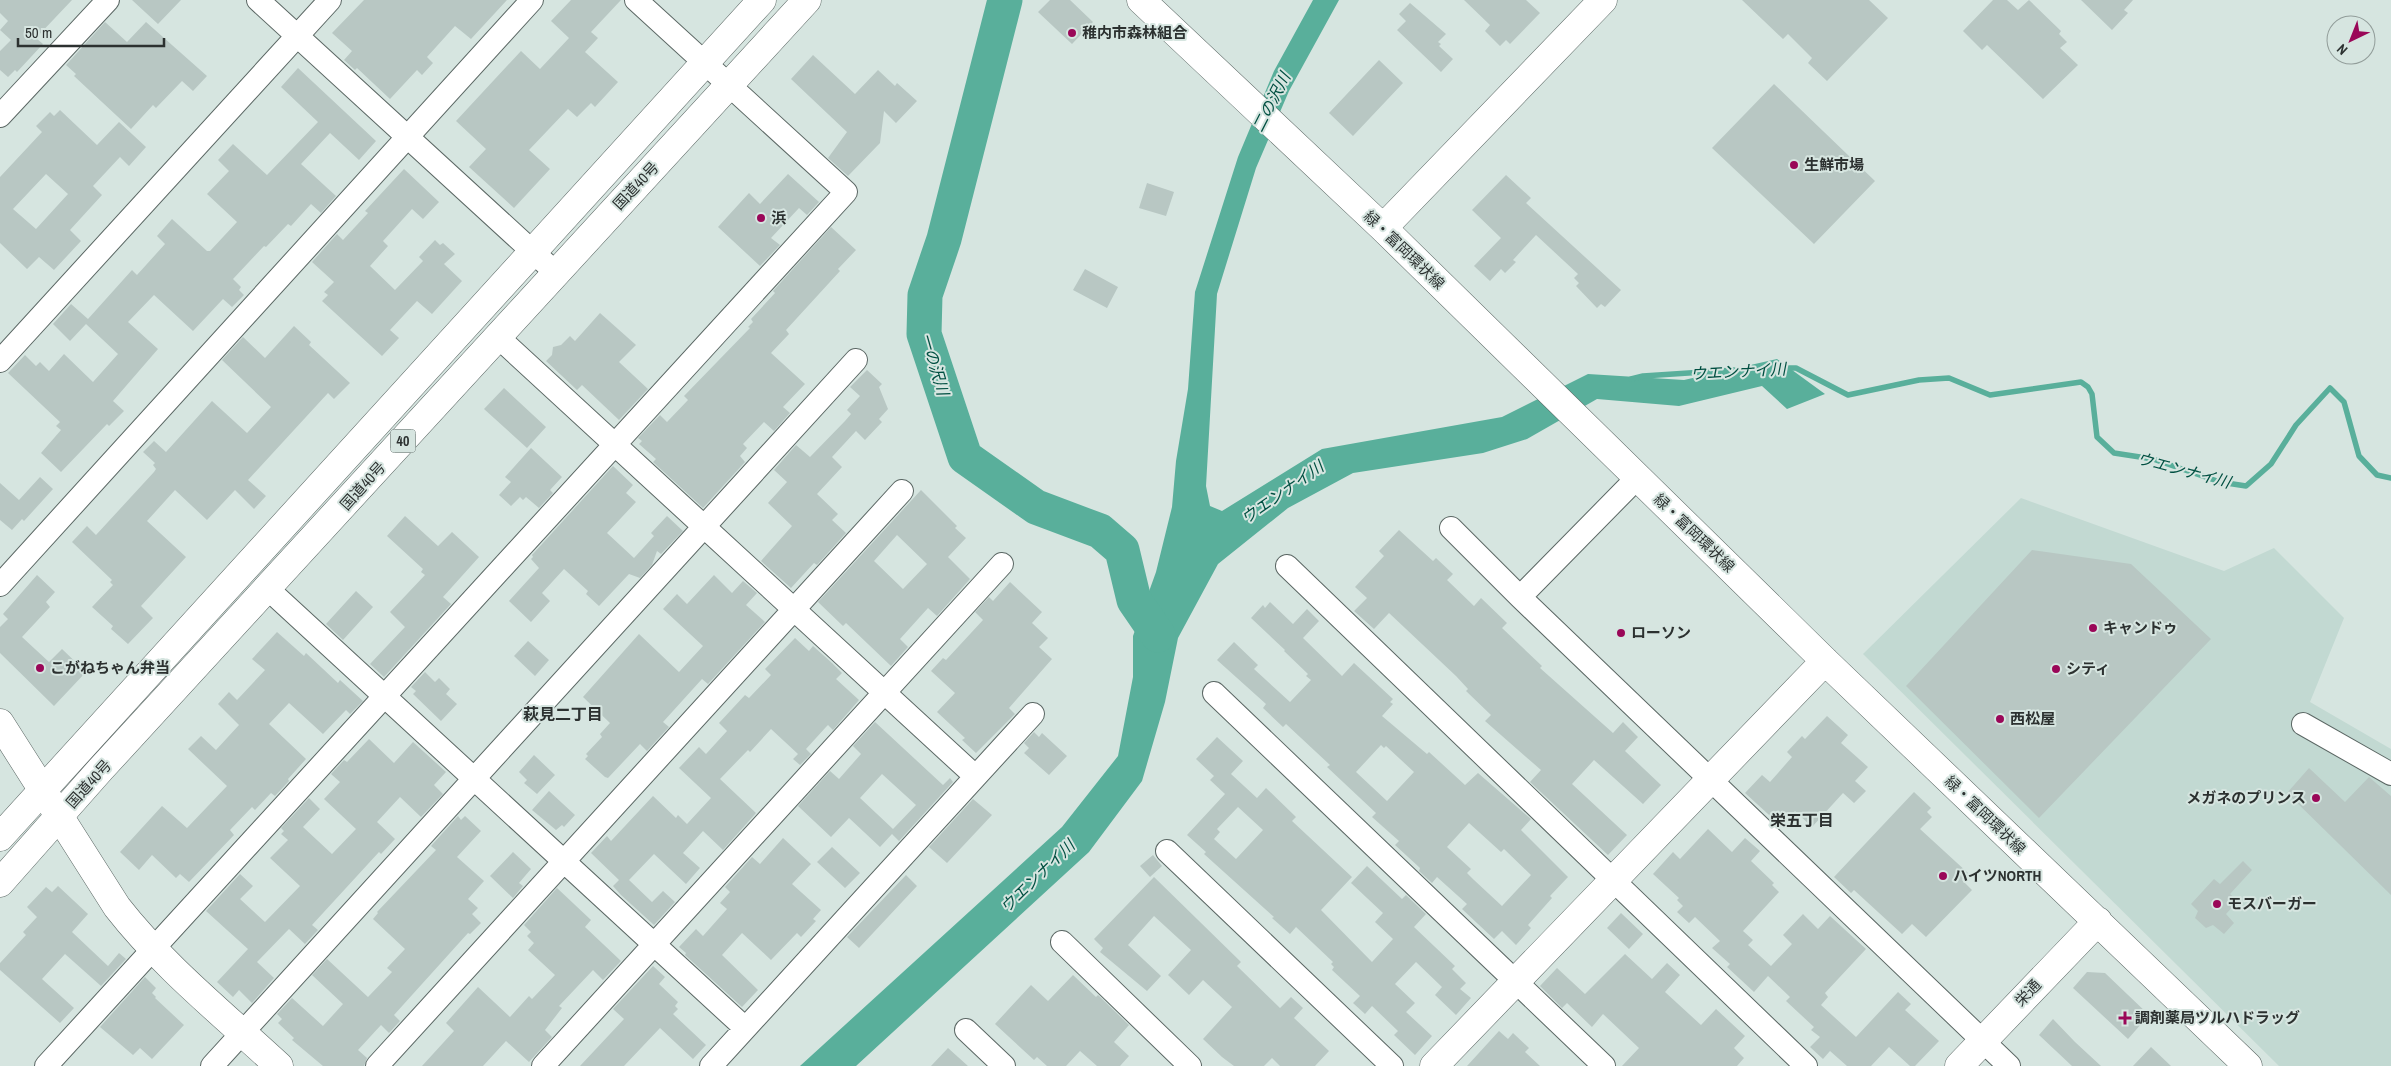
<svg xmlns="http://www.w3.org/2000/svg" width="2391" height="1066" font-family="'Archivo Narrow','Noto Sans JP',sans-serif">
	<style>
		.built { fill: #c2d9d2 }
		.water { fill: #59af9b }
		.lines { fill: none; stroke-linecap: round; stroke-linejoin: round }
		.stream { stroke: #59af9b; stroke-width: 5.5 }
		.river { stroke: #59af9b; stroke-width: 35 }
		.building { fill: #b8c7c3; fill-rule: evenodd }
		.minor-casing { stroke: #5b6764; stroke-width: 24 }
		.tertiary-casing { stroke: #5b6764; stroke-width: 29 }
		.trunk-casing { stroke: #5b6764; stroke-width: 29 }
		.minor { stroke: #fff; stroke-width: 22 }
		.tertiary { stroke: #fff; stroke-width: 28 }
		.trunk { stroke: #fff; stroke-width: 28 }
		.poi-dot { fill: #9a0758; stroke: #d6e5e0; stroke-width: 2 }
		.labels { text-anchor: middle; stroke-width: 4; stroke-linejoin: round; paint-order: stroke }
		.shield { fill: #d6e5e0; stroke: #5f6765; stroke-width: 1 }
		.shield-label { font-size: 14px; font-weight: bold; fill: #2c3130 }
		.poi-label { font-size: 15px; font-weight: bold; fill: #2c3130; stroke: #d6e5e0; text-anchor: start }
		.street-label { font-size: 15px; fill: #2c3130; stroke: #d6e5e0 }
		.water-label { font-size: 16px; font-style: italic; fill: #004f41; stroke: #d6e5e0 }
		.neighbourhood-label { font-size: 16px; font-weight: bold; fill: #2c3130; stroke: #d6e5e0 }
	</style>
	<rect width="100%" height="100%" fill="#d6e5e0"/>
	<path class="built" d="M2021,498L2224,571L2274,548L2344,618L2310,702L2391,749V1066H2279L1863,654Z"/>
	<path class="water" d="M1313,0H1339L1289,91L1256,168L1217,294L1206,486L1210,506L1222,511L1322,449L1502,417L1588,374L1684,380L1777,359L1825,394L1787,409L1762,386L1679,406L1597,399L1527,439L1483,453L1353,473L1288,508L1218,564L1178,638L1165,702L1142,781L1089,852L856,1066H800L1062,827L1118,756L1133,677V636L1156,572L1172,507L1176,461L1188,389L1195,292L1238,157L1274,71Z"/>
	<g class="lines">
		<path class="stream" d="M1783,368H1796L1848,395L1919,380L1949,378L1990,395L2081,382L2088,387L2092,394L2097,437L2114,453L2153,459L2220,482L2246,486L2271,464L2296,425L2330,388L2344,402L2359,456L2377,475L2391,478
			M1631,379L1643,376L1734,370"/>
		<path class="river" d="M1005,0L944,239L925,295L924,334L965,457L1036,507L1100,531L1122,550L1134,600L1158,635"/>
	</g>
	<path class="building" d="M0,0H72L36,38L43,44L17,72L15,70L8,77L0,70V51L11,40L0,30L8,21L0,13Z
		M132,0H181L158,24Z
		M364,0H507L471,39L455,26L427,57L433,63L422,75L417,70L390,99L357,68L355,70L344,60L352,51L332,33Z
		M571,0H621L591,32L598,38L585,52L618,82L595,107L591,103L577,117L568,109L529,150L550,169L514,208L469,167L486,149L456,121L521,51L540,69L569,38L551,21Z
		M1050,0H1070L1093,22L1072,44L1038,12Z
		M1464,0H1526L1540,13L1510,44L1506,40L1500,46L1485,31L1490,25Z
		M1742,0H1869L1888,18L1827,81L1808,63L1812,58L1788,34L1783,39Z
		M1993,0H2007L2018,10L2029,0L2061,31L2059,34L2067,42L2060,48L2078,65L2043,99L1987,45L1982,50L1963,31Z
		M2081,0H2133L2124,10L2128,13L2112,30Z
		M1410,3L1446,34L1438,42L1441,44L1439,46L1453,59L1441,72L1397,30L1406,21L1399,14Z
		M105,22L127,42L146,22L207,76L193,91L182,81L156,108L153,105L131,129L74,76L76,74L66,65Z
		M813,55L855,94L878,70L895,86L897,83L917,101L896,123L884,111L880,143L848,176L828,158L847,132L791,79Z
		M1379,60L1403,83L1353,136L1329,113Z
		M298,68L376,141L359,160L330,133L301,164L336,196L321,213L311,204L291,226L288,224L266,247L264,246L233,279L241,287L239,290L244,295L232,307L223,299L193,331L154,295L128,322L158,349L113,401L124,411L109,426L107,424L61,472L41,453L61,430L56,426L60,422L8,373L25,355L36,366L40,362L49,371L64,354L93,382L118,354L86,324L70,341L53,324L71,304L88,319L132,270L137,275L165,244L157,236L172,219L207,251H210L237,222L207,194L229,171L218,160L233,144L267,175L318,122L281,87Z
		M1774,84L1875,181L1814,244L1712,148Z
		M60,110L97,145L119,122L146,147L129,166L120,157L93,186L102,195L70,230L81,241L54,270L39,257L27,269L0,243V177L42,132L36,126L50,112L54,116ZM46,174L68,194L36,229L13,209Z
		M404,169L439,202L423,219L412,209L383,241L388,246L370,266L395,290L423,261L419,257L435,240L440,245L443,243L455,254L444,264L462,281L432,314L417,301L390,330L399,338L382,356L322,301L328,295L324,292L334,282L312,262L337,234L343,240L368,213L365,211Z
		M788,174L819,202L807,215L799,208L771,238L780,245L760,266L718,227L749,193L760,204Z
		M1506,175L1531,198L1526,203L1621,290L1605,307L1601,304L1597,308L1576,286L1579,283L1574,278L1578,274L1536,235L1513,260L1516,262L1505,273L1501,269L1490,281L1474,266L1501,238L1472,210Z
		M1147,183L1174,192L1166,216L1139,208Z
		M831,227L856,250L838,269L840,271L786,330L789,334L771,353L805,384L783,407L790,413L774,431L764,422L743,444L747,448L740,456L745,462L703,508L653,462L656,459L639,444L642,441L638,438L660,415L667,422L688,400L684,396L750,328L748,327L753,322L751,319L775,293L773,291Z
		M1085,269L1118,287L1107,308L1073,290Z
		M600,313L636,345L619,362L648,389L619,420L582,385L577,390L546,361L552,355L553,347L561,345L570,336L575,341Z
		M294,326L311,342L309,345L350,383L334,399L328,393L248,480L266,496L254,509L235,490L207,520L175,490L147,521L186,557L141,606L153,618L128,644L111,629L113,626L92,607L113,585L110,582L112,580L72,542L87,526L96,535L154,472L156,469L153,465L155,463L143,452L154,441L166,452L212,401L247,433L271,407L222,360L243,337L265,358Z
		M867,370L882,384L879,387L888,409L879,419L882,422L865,440L856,431L832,457L842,467L817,494L838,514L832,520L846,533L817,565L814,563L791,588L761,561L792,526L768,503L787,482L774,470L796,445L810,457L845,421L851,414L847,410L860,396L850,387Z
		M504,388L546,427L527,448L484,409Z
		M531,448L562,477L550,490L553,493L539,508L526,497L523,500L520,497L511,506L499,495L511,482L505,477Z
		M613,466L633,485L626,493L636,502L607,533L634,558L654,536L651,533L667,516L683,531L661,554L657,551L652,565L640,578L629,574L599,606L586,594L588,591L564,569L542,593L550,601L531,622L509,601L539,568L531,559L533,557L532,555Z
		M40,477L53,489L24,521L22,519L12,530L0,520V483L19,500Z
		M921,490L957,526L955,528L966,538L948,557L970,579L937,616L928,608L900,639L908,647L891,666L846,623L843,626L818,602ZM897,535L927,564L903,589L874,561Z
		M405,516L438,546L452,532L479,557L443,597L451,604L384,677L370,664L405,627L390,612L425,575L421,572L423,569L387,536Z
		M1399,530L1433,561L1436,558L1453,574L1447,580L1474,606L1481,598L1507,623L1502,628L1542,666L1540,668L1613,733L1623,722L1638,737L1625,751L1661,785L1643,804L1594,760L1572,784L1627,835L1608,855L1530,782L1541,770L1485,721L1491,715L1466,691L1468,689L1456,676L1389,613L1374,629L1354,611L1367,598L1355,587L1384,556L1379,551Z
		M2032,550L2131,564L2211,639L2039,818L1906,686Z
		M37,575L55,592L46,602L50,607L22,637L49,662L62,649L86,672L54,706L0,653V627L8,619L3,614Z
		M714,575L732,593L743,581L757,593L746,605L765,622L708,684L702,679L663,722L669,727L647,751L640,744L608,778L605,777L585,759L588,756L586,754L602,737L600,734L610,723L583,697L639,634L679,672L703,646L663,609L677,594L687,604Z
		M1010,582L1042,612L1032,623L1048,638L1039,647L1052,659L1009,708L1015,714L976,753L962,740L965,738L937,712L955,693L931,671L943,658L946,660L983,620L975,612L989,597L993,601Z
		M356,591L373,607L343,640L326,624Z
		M1270,602L1293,624L1307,609L1319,621L1303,638L1342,676L1354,663L1393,699L1390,702L1393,704L1382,716L1427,754L1429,752L1465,785L1478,773L1531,819L1521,830L1568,877L1550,896L1552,898L1528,925L1531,928L1516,945L1502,931L1494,939L1462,909L1467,904L1437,877L1432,883L1419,871L1420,868L1395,845L1399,841L1372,817L1376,813L1327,767L1330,765L1286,724L1283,727L1263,708L1266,704L1217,660L1234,642L1258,665L1254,669L1290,702L1311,680L1306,676L1308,674L1284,651L1285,650L1251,618L1263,605L1265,608ZM1381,745L1384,748L1386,746L1414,772L1387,801L1356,772ZM1469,823L1501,852L1504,849L1531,875L1502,906L1474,880L1467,873L1471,869L1447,847Z
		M277,632L304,656L306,653L338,683L340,680L363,701L350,714L346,710L323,734L289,703L269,724L306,759L288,779L289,781L275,796L271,793L255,810L252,807L230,830L234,835L189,882L180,874L176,878L152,855L139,870L120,852L162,806L187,828L227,786L188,749L201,736L216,750L239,725L218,704L229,692L237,700L265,670L252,659Z
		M795,638L809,651L813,646L832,663L842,673L836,679L859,700L833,730L828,725L826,727L806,749L811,754L800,765L793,759L798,754L771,729L750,752L748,750L720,779L756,813L723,850L703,831L683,853L700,868L686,884L654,854L629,880L652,902L663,891L675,902L654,925L621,895L613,886L619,880L591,853L607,836L611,841L653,796L676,818L678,815L687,824L711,798L679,768L699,747L706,754L727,731L719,723L745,695L749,698L771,675L765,669Z
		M528,641L549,660L535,676L514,656Z
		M425,672L435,682L439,678L450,689L446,694L457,704L441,721L413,694L416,691L411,687Z
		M1827,716L1848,735L1841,743L1868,767L1855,781L1866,791L1854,803L1843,793L1812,827L1795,811L1781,826L1745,793L1762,775L1770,782L1792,757L1787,752L1802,736L1805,739Z
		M875,722L943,785L950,778L953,782L899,841L892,834L880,847L849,818L831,837L798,806L830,771L839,779L861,754L853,746ZM882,774L916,805L893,829L860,798Z
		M1034,732L1039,737L1042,733L1067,756L1049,775L1024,753L1029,748L1024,743Z
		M1217,737L1243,761L1231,774L1257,798L1266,788L1296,817L1292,821L1352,877L1321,910L1372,962L1393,939L1375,922L1383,913L1351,883L1367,866L1402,899L1406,895L1426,914L1414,927L1455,966L1452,969L1466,983L1460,989L1471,998L1456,1015L1435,995L1442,987L1416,962L1395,984L1415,1003L1406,1012L1432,1036L1415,1055L1394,1035L1398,1031L1372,1006L1365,1014L1353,1003L1360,996L1332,970L1334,967L1331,964L1333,962L1296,927L1290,934L1272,918L1274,917L1204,854L1206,852L1187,835L1225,794L1210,780L1214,776L1196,759ZM1238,807L1263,830L1236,859L1214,839L1220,832L1217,829Z
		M369,739L394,763L413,742L446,772L434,785L443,794L421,817L400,797L377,822L395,839L381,854L379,852L312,925L318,930L305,944L289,929L257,962L274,978L252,1003L239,990L233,997L217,982L248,949L206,911L240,874L253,886L240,899L265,922L300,886L270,858L288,840L281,834L284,831L281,828L309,798L320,809L303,827L332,854L356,829L324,799L340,782L331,774L344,760L347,762Z
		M534,755L555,775L537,794L524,783L527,780L519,772Z
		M2309,768L2345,802L2369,777L2391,796V895L2287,793Z
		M549,791L575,815L564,827L562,825L556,830L532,810Z
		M1914,792L1931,808L1927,812L1932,817L1920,829L1968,873L1962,880L1972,890L1926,937L1912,924L1902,934L1854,890L1851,893L1834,877Z
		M973,799L992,815L947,863L929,847Z
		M458,816L461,820L465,816L481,831L457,857L484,881L468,899L478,908L472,914L481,923L470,934L468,933L394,1015L400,1021L389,1033L381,1025L358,1050L367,1058L364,1066H323L292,1040L294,1038L278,1023L282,1019L277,1014L292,998L323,1026L343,1004L312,975L327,959L368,997L392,972L387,968L405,949L373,919L378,913L377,912L436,850L431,846Z
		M1708,829L1732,852L1745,838L1760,851L1751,861L1774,883L1772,885L1779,892L1743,931L1753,940L1748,945L1771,966L1792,944L1783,935L1803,914L1818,929L1830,916L1866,949L1825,993L1828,997L1821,1005L1856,1037L1898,992L1911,1004L1905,1010L1939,1041L1915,1066H1910L1889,1047L1871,1066H1847L1830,1051L1823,1059L1810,1047L1820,1037L1811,1030L1814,1027L1786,1001L1790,997L1768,976L1754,992L1727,967L1730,964L1712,948L1720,941L1695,917L1689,923L1677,912L1683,906L1677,900L1679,898L1653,874L1673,852L1680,859Z
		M783,838L811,864L792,884L821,910L813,919L816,921L801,937L797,933L771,960L742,933L722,955L758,990L742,1007L685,955L686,953L679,947L696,929L703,936L727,909L720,903L730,892L725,887L752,857L760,864Z
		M832,847L860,873L845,888L817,862Z
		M513,852L531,869L519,883L523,886L513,898L490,876Z
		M1153,855L1162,866L1150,877L1140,866Z
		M2243,861L2252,870L2230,894L2238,901L2226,914L2234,923L2224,934L2213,925L2206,928L2195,918L2198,911L2191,904L2214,879L2220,884Z
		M906,875L917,886L859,948L847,937Z
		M1154,877L1241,962L1237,966L1280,1008L1291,997L1303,1008L1294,1018L1329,1051L1315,1066H1280L1272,1058L1264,1066H1234L1222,1057L1203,1039L1232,1007L1203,980L1189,995L1168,975L1191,950L1154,916L1128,945L1161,976L1147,991L1100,952L1103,948L1094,939Z
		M58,886L88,914L72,932L108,966L119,953L126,959L101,986L65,954L42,979L74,1008L60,1023L0,970V963L26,935L23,932L37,917L27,907L46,887L52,892Z
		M557,888L591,920L585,927L621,961L603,980L593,970L559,1006L562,1008L545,1030L552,1037L529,1062L506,1041L483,1066H422L454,1031L446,1023L478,987L510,1017L529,996L532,999L555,975L528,950L534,943L527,936L531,932L524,925Z
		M1621,913L1643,934L1629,949L1607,928Z
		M1625,954L1652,979L1667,963L1680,975L1665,992L1701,1025L1716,1009L1745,1036L1734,1048L1744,1058L1737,1066H1622L1639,1048L1603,1014L1592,1027L1567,1003L1562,1008L1540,986L1557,968L1585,994Z
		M653,966L665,977L659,984L678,1002L675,1006L678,1009L673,1014L706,1045L693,1059L660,1028L624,1066H580L624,1019L613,1009Z
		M2087,972L2105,973L2149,1015L2128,1039L2073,988Z
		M1073,975L1096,997L1098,995L1129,1025L1114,1042L1129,1056L1120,1066H1097L1080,1051L1066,1066H1047L1037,1057L1034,1060L995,1024L1031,985L1048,1001Z
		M145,977L156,988L152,993L156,997L155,998L184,1025L152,1059L140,1048L133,1055L100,1027Z
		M2053,1019L2075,1042L2101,1066H2072L2039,1035Z
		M1499,1031L1508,1039L1513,1033L1529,1048L1525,1052L1540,1066H1467Z
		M2151,1047L2171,1066H2133Z
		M948,1048L968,1066H931Z"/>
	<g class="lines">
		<defs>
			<path id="minor" d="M258,0L556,273
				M0,116L108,0
				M498,337L975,776
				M0,361L330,0
				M1451,528L1520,597L2009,1066
				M1287,566L1806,1066
				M0,585L532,0
				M268,589L745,1028
				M1520,597L1637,478
				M1214,693L1604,1066
				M2303,724L2391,774
				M1167,851L1392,1066
				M1062,942L1190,1066
				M966,1030L1004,1066
				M46,1066L846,192L636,0
				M212,1066L856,360
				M377,1066L902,491
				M543,1066L1002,564
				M711,1066L1033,714"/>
			<path id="tertiary" d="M1141,0L1383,228L1825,661L2248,1066
				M1383,228L1603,0
				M0,723L117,907C163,966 224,1015 279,1066
				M1434,1066L1825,661
				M1959,1066L2098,921"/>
			<path id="trunk" d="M0,837L762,0
				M0,883L100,770L807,0"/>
		</defs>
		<use href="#minor" class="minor-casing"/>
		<use href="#tertiary" class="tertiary-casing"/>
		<use href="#trunk" class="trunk-casing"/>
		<use href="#minor" class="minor"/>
		<use href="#tertiary" class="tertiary"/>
		<use href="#trunk" class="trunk"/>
	</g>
	<g class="poi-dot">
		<circle cx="1072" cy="33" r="5"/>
		<circle cx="1794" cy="165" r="5"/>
		<circle cx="761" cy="218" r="5"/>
		<circle cx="2093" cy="628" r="5"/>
		<circle cx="1621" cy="633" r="5"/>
		<circle cx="40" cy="668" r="5"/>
		<circle cx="2056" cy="669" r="5"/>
		<circle cx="2000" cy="719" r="5"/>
		<circle cx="2316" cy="798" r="5"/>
		<circle cx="1943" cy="876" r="5"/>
		<circle cx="2217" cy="904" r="5"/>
		<path d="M2122.5 1010.5h5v5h5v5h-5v5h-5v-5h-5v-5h5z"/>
	</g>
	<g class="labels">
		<rect class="shield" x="390.5" y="429.5" width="25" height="23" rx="4"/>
		<g class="shield-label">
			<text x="403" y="446">40</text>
		</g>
		<g class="poi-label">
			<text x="1082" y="38">稚内市森林組合</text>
			<text x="1804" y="170">生鮮市場</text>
			<text x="771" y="223">浜</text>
			<text x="2103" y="633">キャンドゥ</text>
			<text x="1631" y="638">ローソン</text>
			<text x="50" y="673">こがねちゃん弁当</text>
			<text x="2066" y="674">シティ</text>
			<text x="2010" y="724">西松屋</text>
			<text x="2306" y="803" text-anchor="end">メガネのプリンス</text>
			<text x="1953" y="881">ハイツNORTH</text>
			<text x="2227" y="909">モスバーガー</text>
			<text x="2135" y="1023">調剤薬局ツルハドラッグ</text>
		</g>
		<g class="street-label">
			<text transform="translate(636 186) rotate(-47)" y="5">国道40号</text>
			<text transform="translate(1404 250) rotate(44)" y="5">緑・富岡環状線</text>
			<text transform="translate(363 486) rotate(-48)" y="5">国道40号</text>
			<text transform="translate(1694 533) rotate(44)" y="5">緑・富岡環状線</text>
			<text transform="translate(89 784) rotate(-48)" y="5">国道40号</text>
			<text transform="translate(1985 815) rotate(44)" y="5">緑・富岡環状線</text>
			<text transform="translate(2028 993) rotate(-46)" y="5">栄通</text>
		</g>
		<g class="water-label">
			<text transform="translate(1271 102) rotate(-63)" y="6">二の沢川</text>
			<text transform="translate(935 364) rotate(74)" y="6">一の沢川</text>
			<text transform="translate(1738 371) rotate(-3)" y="6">ウエンナイ川</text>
			<text transform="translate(2184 470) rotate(15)" y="6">ウエンナイ川</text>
			<text transform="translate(1282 492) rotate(-35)" y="6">ウエンナイ川</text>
			<text transform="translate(1037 876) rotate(-44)" y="6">ウエンナイ川</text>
		</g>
		<g class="neighbourhood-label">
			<text x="563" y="720">萩見二丁目</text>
			<text x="1802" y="826">栄五丁目</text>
		</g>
	</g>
	<g transform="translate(2351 40) rotate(223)"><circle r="24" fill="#d6e5e0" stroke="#929d9a"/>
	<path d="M0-4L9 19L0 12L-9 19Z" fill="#9a0758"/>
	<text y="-8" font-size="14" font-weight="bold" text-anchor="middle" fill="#2c3130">N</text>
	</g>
	<path d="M18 38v8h146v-8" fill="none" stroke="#2c3130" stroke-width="2.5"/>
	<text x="25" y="38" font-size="15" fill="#2c3130" stroke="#d6e5e0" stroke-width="4" paint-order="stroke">50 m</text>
</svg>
